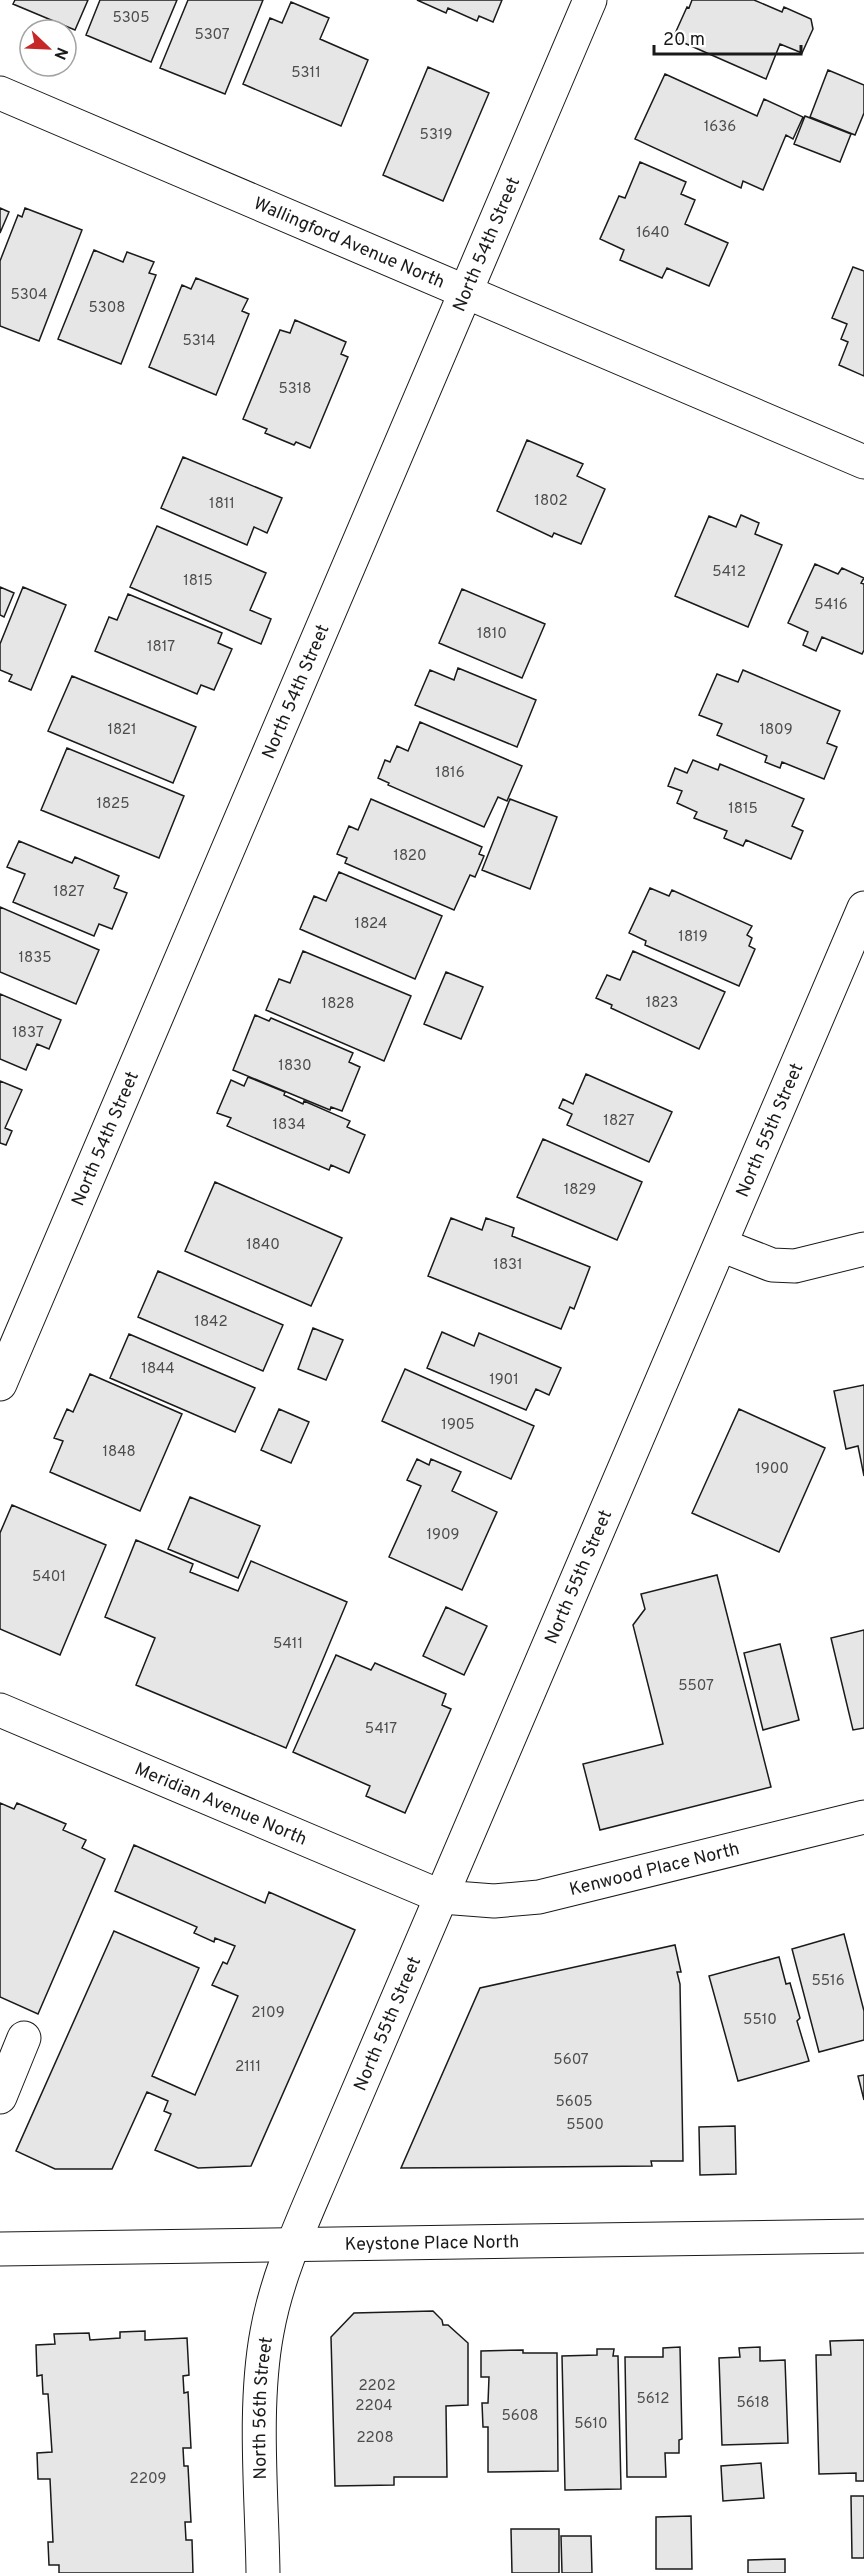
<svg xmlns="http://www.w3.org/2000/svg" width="864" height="2573" font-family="Overpass,sans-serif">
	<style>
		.building { fill: #e6e6e6; stroke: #1a1a1a; stroke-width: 1.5 }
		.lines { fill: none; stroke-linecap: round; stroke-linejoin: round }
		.minor-casing { stroke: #1a1a1a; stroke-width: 35 }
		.minor { stroke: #fff; stroke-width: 33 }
		.labels { text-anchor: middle; stroke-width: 4.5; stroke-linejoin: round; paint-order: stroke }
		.number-label { font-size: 15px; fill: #4d4d4d }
		.street-label { font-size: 18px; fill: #1a1a1a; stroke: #fff }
	</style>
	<rect width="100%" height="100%" fill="#fff"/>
	<path class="building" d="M15,0H88L75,30L13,4Z
		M100,0H177L151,62L86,35Z
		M188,0H263L225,94L160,68Z
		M417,0H502L493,22L479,16L477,21L448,8L446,13Z
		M692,0H754L782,12L784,7L811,19L813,29L802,53L780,44L766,79L673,38L687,7L689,8Z
		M291,2L329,18L320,39L368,60L341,126L243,84L270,18L282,23Z
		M428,67L489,93L443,201L383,175Z
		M828,70L864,85V113L855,135L810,117Z
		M665,74L757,116L764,99L803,117L793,139L786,135L763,190L743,181L741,188L635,139Z
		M805,116L851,134L840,162L794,144Z
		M640,162L686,182L681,194L695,200L685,224L728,243L709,286L667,268L662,278L620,260L624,250L600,239L619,196L625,198Z
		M0,208L9,212L0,233Z
		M25,208L82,230L39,341L0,326V261L18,215L22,217Z
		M94,250L123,262L127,252L154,262L149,273L156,275L121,364L58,339Z
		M853,267L864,271V376L839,365L848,342L841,339L847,324L832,318Z
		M196,278L248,299L242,311L249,314L216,395L149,367L182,285L191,289Z
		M295,320L346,342L341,354L348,357L310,448L296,442L294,445L265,433L267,429L243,419L280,330L290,333Z
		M527,440L583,464L577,476L605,489L581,544L554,533L552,537L497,511Z
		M183,457L282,498L267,533L254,527L247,545L161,508Z
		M741,515L759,523L755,534L782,545L748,627L675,596L709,516L736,527Z
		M157,526L266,573L250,610L271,619L261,644L130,587Z
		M815,564L838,574L842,568L864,578L861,583L864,584V650L862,654L822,637L816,651L803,645L808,632L788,623Z
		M0,587L14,593L4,617L0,615Z
		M23,587L66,605L31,690L9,681L12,675L0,670V644Z
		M462,589L545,624L522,678L439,643Z
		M128,594L222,633L218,643L232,649L214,690L201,685L197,694L95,651L109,617L117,620Z
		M458,668L536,700L517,747L415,705L430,670L454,680Z
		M743,670L840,711L827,743L837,747L824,779L782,762L780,768L765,762L767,756L717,735L722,724L699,715L717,674L738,682Z
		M72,676L196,727L173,783L48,731Z
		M420,722L522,766L507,801L498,797L484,827L388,785L389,783L378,778L385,760L390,762L397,746L408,751Z
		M67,748L184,796L159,858L41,810Z
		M693,760L718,770L720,764L804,799L792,826L803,831L791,859L746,840L743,846L724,838L727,831L694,818L697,812L677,803L682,791L668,786L675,768L687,773Z
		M371,799L482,847L479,854L484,856L475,877L470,875L454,910L345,863L347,858L337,854L349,826L358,830Z
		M510,799L557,817L530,889L482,870Z
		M19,841L72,863L75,857L119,876L114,888L127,893L112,929L99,924L94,936L13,902L25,874L7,867Z
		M339,872L442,916L415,979L300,929L314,896L326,901Z
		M650,888L669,896L672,890L752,926L747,935L752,938L749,946L755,949L739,986L645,945L646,941L629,933Z
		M0,907L99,950L76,1004L0,972Z
		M303,951L411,996L384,1061L266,1010L279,979L290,983Z
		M633,951L725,992L699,1049L611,1008L612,1005L596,998L607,975L620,980Z
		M446,972L483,987L461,1039L424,1024Z
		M0,994L61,1020L49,1049L37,1044L26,1070L0,1059Z
		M255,1015L269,1021L271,1018L353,1053L349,1062L360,1067L342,1111L331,1107L330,1110L233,1070Z
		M586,1074L672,1112L649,1162L567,1125L572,1114L559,1108L563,1099L573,1104Z
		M248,1077L285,1092L284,1095L303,1104L304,1101L350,1121L347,1127L365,1135L349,1173L331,1165L329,1170L227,1126L231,1118L217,1113L231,1080L244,1086Z
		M0,1081L22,1090L5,1128L12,1131L6,1145L0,1143Z
		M543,1139L642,1182L617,1240L517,1197Z
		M215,1182L342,1238L311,1306L185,1251Z
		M451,1218L482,1230L486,1218L514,1228L512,1236L590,1267L574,1309L570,1307L561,1329L428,1276Z
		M158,1271L283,1325L263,1371L138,1317Z
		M313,1328L343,1340L326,1380L298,1369Z
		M442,1332L474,1346L479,1333L561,1368L549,1395L536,1389L526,1410L427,1368Z
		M129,1334L255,1388L235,1432L110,1378Z
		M405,1369L534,1426L511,1479L382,1421Z
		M90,1374L182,1414L140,1511L50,1472L63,1441L54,1438L67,1409L73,1412Z
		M864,1385V1476L858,1446L846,1449L834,1391Z
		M279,1409L309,1422L291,1463L261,1450Z
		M739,1409L825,1448L779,1552L692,1513Z
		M417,1459L429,1465L431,1459L461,1472L452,1491L497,1512L462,1590L389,1557L421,1486L407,1480Z
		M190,1497L260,1526L238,1578L168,1549Z
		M12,1505L106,1545L60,1655L0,1629V1533Z
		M136,1540L193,1564L190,1572L238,1591L251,1561L347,1602L286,1748L136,1685L155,1638L105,1617Z
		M717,1575L771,1787L600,1830L583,1764L663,1744L633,1625L645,1609L641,1594Z
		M446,1607L487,1626L464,1675L423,1656Z
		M864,1630V1728L853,1730L831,1638Z
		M780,1644L799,1720L763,1730L744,1653Z
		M336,1655L371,1670L375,1663L446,1694L442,1705L451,1709L405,1813L366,1796L370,1786L293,1752Z
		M0,1803L14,1809L17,1803L66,1824L63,1830L86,1840L82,1848L105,1859L38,2014L0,1997Z
		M134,1845L265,1903L269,1892L355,1930L251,2166L198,2168L155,2150L171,2114L164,2111L168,2101L147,2092L112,2169H55L16,2151L114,1931L199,1968L152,2076L195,2095L238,1996L212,1985L223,1962L227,1964L235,1946L215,1938L214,1942L194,1933L197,1927L115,1891Z
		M844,1934L864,2011V2040L819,2052L792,1949Z
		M675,1945L681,1972H677L680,1984L683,2161H651L652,2166L401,2168L480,1988Z
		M779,1957L786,1984L790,1983L800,2018L797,2021L809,2061L738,2081L709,1976Z
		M864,2075V2100L858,2076Z
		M735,2126L736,2174L700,2175L699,2127Z
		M433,2311L442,2320L443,2325H448L468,2343V2405L446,2406L447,2477H394V2485L335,2486L331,2337L354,2313Z
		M145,2331V2340L187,2338L189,2375L183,2376L184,2393L188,2392L191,2448H183L184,2466H188L191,2522H185L186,2540H192L193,2573H59V2565H49L48,2542H53L50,2479H38L37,2453L52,2452L48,2394H43L42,2375L37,2376L36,2345L55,2344L54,2334L89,2333L90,2340L120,2338V2332Z
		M864,2340V2481H856V2473L819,2474L816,2355H831L830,2341Z
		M680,2347L682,2439L679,2440V2453H665L666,2477H627L625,2357H663V2348Z
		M760,2347V2361L785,2360L788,2443L722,2445L719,2358L740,2357L739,2348Z
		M597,2349H614L613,2356H618L621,2489L565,2490L562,2356L597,2355Z
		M523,2350V2353H557L558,2471L488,2472V2427H483L482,2403H488L489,2377H481V2351Z
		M761,2463L764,2498L723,2501L721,2466Z
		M851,2496H864V2558H852Z
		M691,2516L692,2569H656V2517Z
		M511,2529H559V2573H512Z
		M561,2536H591L592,2573H562Z
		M785,2559V2573H748V2560Z"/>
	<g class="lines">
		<defs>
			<g id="minor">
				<path id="s1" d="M0,93L864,462"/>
				<path d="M721,1245L772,1265L795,1266L864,1249"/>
				<path id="s2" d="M0,1384L590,0"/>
				<path id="s3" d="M0,1710L442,1897L494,1901L539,1897L864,1817"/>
				<path d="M0,2097L24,2038"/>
				<path id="s4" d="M0,2249L864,2236"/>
				<path id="s5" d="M263,2573C262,2496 253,2407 267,2332C277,2276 301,2225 323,2173L864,908"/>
			</g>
		</defs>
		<use href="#minor" class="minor-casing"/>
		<use href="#minor" class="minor"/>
	</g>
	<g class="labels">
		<g class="number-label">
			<text x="131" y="22">5305</text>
			<text x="212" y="39">5307</text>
			<text x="306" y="77">5311</text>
			<text x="720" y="131">1636</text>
			<text x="436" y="139">5319</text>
			<text x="653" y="237">1640</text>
			<text x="29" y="299">5304</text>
			<text x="107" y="312">5308</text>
			<text x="199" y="345">5314</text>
			<text x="295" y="393">5318</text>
			<text x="551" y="505">1802</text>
			<text x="222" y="508">1811</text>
			<text x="729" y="576">5412</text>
			<text x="198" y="585">1815</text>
			<text x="831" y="609">5416</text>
			<text x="492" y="638">1810</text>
			<text x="161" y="651">1817</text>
			<text x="122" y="734">1821</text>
			<text x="776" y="734">1809</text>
			<text x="450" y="777">1816</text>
			<text x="113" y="808">1825</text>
			<text x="743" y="813">1815</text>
			<text x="410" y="860">1820</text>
			<text x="69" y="896">1827</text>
			<text x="371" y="928">1824</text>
			<text x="693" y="941">1819</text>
			<text x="35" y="962">1835</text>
			<text x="662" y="1007">1823</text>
			<text x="338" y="1008">1828</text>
			<text x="28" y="1037">1837</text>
			<text x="295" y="1070">1830</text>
			<text x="619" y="1125">1827</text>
			<text x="289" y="1129">1834</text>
			<text x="580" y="1194">1829</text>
			<text x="263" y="1249">1840</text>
			<text x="508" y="1269">1831</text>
			<text x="211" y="1326">1842</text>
			<text x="158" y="1373">1844</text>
			<text x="504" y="1384">1901</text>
			<text x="458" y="1429">1905</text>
			<text x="119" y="1456">1848</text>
			<text x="772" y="1473">1900</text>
			<text x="443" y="1539">1909</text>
			<text x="49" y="1581">5401</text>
			<text x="288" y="1648">5411</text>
			<text x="696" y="1690">5507</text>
			<text x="381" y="1733">5417</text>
			<text x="828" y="1985">5516</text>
			<text x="268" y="2017">2109</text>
			<text x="760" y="2024">5510</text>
			<text x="571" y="2064">5607</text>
			<text x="248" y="2071">2111</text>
			<text x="574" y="2106">5605</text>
			<text x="585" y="2129">5500</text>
			<text x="377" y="2390">2202</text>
			<text x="653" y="2403">5612</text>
			<text x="753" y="2407">5618</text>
			<text x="374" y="2410">2204</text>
			<text x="520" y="2420">5608</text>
			<text x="591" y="2428">5610</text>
			<text x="375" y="2442">2208</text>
			<text x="148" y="2483">2209</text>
		</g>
		<g class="street-label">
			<text dy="6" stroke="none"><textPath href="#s1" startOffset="380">Wallingford Avenue North</textPath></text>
			<text dy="6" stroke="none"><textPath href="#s2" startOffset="1239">North 54th Street</textPath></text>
			<text dy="6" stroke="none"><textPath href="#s2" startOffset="753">North 54th Street</textPath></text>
			<text dy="6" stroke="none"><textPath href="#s5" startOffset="1545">North 55th Street</textPath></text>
			<text dy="6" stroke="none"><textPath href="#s2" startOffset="267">North 54th Street</textPath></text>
			<text dy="6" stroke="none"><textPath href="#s5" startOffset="1059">North 55th Street</textPath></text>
			<text dy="6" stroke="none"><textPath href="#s3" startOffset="240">Meridian Avenue North</textPath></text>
			<text dy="6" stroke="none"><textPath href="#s3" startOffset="696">Kenwood Place North</textPath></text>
			<text dy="6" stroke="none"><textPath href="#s5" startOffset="573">North 55th Street</textPath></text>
			<text dy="6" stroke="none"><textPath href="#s4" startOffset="432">Keystone Place North</textPath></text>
			<text dy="6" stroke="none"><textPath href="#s5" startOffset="165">North 56th Street</textPath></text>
		</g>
	</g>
	<g transform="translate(48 48) rotate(113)"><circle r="28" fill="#ffffff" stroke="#a3a3a3" stroke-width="1.5"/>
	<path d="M0-4.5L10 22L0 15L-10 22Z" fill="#c62828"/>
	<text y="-9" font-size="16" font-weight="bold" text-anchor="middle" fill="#1a1a1a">N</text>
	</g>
	<path d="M654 45v9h147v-9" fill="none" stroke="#1a1a1a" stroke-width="3"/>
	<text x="663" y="45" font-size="18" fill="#1a1a1a" stroke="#ffffff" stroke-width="4.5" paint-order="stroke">20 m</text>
</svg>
